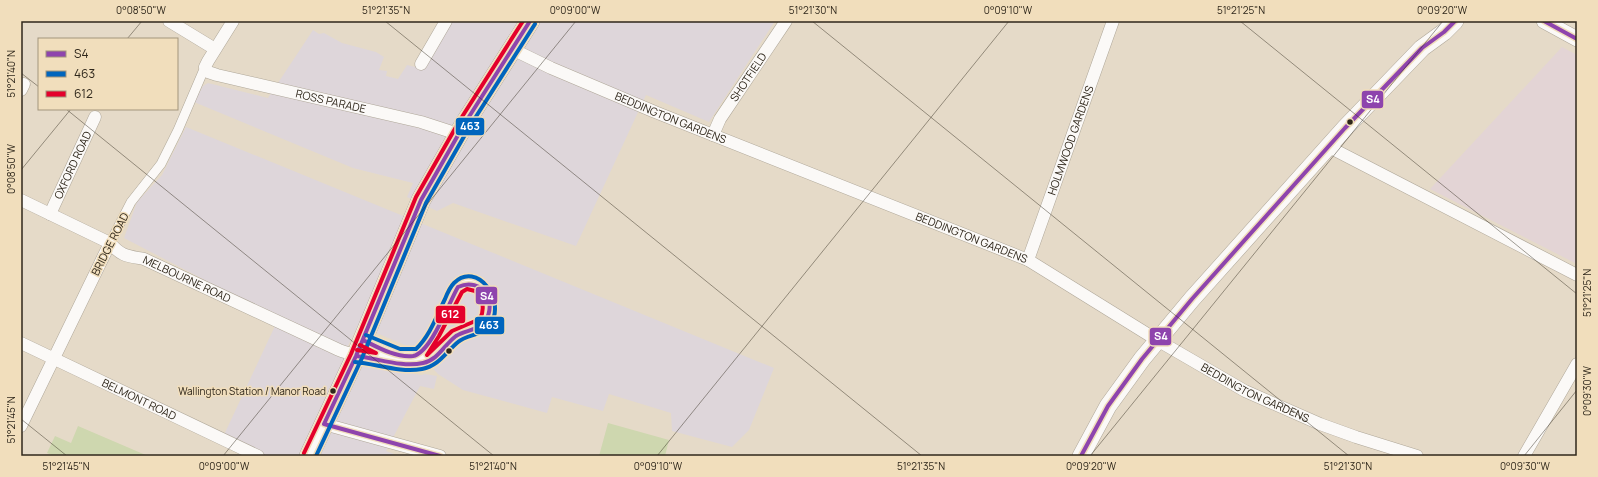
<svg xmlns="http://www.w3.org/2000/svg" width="1598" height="477" font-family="Manrope,sans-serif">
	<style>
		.commercial { fill: #ded6da }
		.education { fill: #e3d4d5 }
		.green { fill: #ced7af }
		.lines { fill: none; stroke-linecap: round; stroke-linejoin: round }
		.pedestrian-casing { stroke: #afa799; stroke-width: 10 }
		.minor-casing { stroke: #afa799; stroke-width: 13 }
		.tertiary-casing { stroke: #afa799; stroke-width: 16 }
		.secondary-casing { stroke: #afa799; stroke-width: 18 }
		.primary-casing { stroke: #afa799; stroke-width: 20 }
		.pedestrian { stroke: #fbf9f7; stroke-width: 9 }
		.minor { stroke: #fbf9f7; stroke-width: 12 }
		.tertiary { stroke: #fbf9f7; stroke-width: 15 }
		.secondary { stroke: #fbf9f7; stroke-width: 17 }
		.primary { stroke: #fbf9f7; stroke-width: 19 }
		.bus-1-casing { stroke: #f1debc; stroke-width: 7 }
		.bus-2-casing { stroke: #f1debc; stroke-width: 7 }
		.bus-3-casing { stroke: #f1debc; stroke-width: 7 }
		.bus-1 { stroke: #8e44ad; stroke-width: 4 }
		.bus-2 { stroke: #0065bd; stroke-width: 4 }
		.bus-3 { stroke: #e4002b; stroke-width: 4 }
		.ticks { fill: none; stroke: #2f271b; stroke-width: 1; stroke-opacity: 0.45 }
		.bus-dot { fill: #2f271b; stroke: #f1debc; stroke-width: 1.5 }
		.labels { text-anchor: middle; stroke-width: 3; stroke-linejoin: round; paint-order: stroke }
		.bus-label { font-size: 10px; fill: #2f271b; stroke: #f1debc; text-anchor: end }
		.street-label { font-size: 11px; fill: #2f271b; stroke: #f1debc }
		.line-badge { stroke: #f1debc; stroke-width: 1.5 }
		.badge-label { font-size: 11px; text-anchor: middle; font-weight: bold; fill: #fff }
		.neatline { fill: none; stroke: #2f271b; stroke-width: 1.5 }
		.ticks-label { font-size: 10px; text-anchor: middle; fill: #2f271b }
	</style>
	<rect width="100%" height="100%" fill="#e5dac8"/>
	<path class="commercial" d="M452,21H775L709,122L646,95L576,246L453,203L437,211L407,197L413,183L353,168L194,102L203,86L208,83L268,98L313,30L319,34L324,33L342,43L376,52L384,57L379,70L387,71L386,76L398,79L407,65L424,69Z
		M186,127L774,368L749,430L732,447L672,431L671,413L609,394L603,411L552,397L547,413L463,390L438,374L414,349L358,325L347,348L266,312L124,238L137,202L162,175Z
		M275,326L376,366L421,375L425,374L437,376L434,389L420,386L386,451L394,454L393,456H262L223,437Z"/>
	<path class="education" d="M1562,47L1577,55V264L1430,189Z"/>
	<path class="green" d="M608,423L669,440L665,456H599Z
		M78,426L148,456H54L47,453L55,436L71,443Z"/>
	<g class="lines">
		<defs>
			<path id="pedestrian" d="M110,243L131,202L161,164L178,130L205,67"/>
			<g id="minor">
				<path d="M169,21L215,49"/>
				<path id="s1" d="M233,21L208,61L205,67L208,72L217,75L421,122L458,134"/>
				<path id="s2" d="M512,49L551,68L655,112L1028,260L1157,340L1245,391L1320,424L1356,437L1417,456"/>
				<path d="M421,64L446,21"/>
				<path d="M21,90L24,84"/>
				<path id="s3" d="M713,135L720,119L786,21"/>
				<path d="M1327,146L1577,275"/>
				<path id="s4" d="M21,200L110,243C122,257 128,256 144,259L339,350C353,356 418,368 429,360C441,353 450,340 462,332C471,326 482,331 487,318C495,299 478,273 458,287C449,301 431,347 419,354C406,362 375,346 363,340"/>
				<path id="s5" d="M50,214L95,117"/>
				<path id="s6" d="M1028,260L1113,21"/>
				<path id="s7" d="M21,343L258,456"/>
				<path d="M324,424L440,456"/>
				<path d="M21,426L110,243"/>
				<path d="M1524,456L1577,364"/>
			</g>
			<path id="tertiary" d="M1544,21L1577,39"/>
			<path id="secondary" d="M1081,456L1108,406L1142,359L1192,299L1345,128L1422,48L1444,32L1455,21"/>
			<path id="primary" d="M309,456L356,356L421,200L465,123L530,21"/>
		</defs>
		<use href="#pedestrian" class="pedestrian-casing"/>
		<use href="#minor" class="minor-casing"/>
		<use href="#tertiary" class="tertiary-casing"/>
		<use href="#secondary" class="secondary-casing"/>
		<use href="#primary" class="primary-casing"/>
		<use href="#pedestrian" class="pedestrian"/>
		<use href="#minor" class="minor"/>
		<use href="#tertiary" class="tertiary"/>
		<use href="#secondary" class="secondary"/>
		<use href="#primary" class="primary"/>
		<defs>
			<path id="bus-1" d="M1544,21L1577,39
				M356,356C377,358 402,368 423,363C438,360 444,345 456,336C465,330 478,331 485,321C498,303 482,276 458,287C449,302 431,353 413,356C396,358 377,347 363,340
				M324,424L356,356L421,200L465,123L530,21
				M324,424L440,456
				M1081,456L1108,406L1142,359L1192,299L1345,128L1422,48L1444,32L1455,21"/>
			<path id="bus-2" d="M355,362C377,364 400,373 422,369C439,366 446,352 458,342C467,334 482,336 490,325C507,301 477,260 454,283C450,287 447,294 445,299C437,315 430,336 416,349H400L366,335
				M316,456L362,358L426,203L470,126L535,24"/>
			<path id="bus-3" d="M467,289L475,291C483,298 485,309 480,319L452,331L427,355L439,336L462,292Z
				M357,350L376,353L360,345
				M304,453L351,354L416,197L460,120L523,21"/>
		</defs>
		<use href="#bus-1" class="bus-1-casing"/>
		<use href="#bus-2" class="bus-2-casing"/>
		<use href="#bus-3" class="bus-3-casing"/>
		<use href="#bus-1" class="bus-1"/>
		<use href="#bus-2" class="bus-2"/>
		<use href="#bus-3" class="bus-3"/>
	</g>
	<path class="ticks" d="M385,21L922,456M812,21L1349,456M1240,21L1577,294M127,39L142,21M21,73L39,87M66,109L494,456M21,170L71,109M21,419L67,456M223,456L576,21M657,456L1009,21M1090,456L1443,21M1524,456L1577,390"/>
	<g class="bus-dot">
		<circle cx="1350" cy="122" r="3.5"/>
		<circle cx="449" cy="351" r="3.5"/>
		<circle cx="333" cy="391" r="3.5"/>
	</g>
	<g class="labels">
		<g class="bus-label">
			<text x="326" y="395">Wallington Station / Manor Road</text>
		</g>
		<g class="street-label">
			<text dy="4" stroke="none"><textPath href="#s3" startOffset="68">SHOTFIELD</textPath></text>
			<text dy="4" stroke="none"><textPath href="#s1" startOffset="186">ROSS PARADE</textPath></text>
			<text dy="4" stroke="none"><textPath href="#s2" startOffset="173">BEDDINGTON GARDENS</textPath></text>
			<text dy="4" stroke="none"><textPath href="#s6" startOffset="127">HOLMWOOD GARDENS</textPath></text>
			<text dy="4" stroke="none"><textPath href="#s5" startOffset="54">OXFORD ROAD</textPath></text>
			<text dy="4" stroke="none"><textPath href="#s2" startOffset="497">BEDDINGTON GARDENS</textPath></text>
			<text transform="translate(110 244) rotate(-63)" y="4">BRIDGE ROAD</text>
			<text dy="4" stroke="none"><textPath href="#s4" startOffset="185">MELBOURNE ROAD</textPath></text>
			<text dy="4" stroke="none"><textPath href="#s2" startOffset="821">BEDDINGTON GARDENS</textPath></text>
			<text dy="4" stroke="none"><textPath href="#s7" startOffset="131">BELMONT ROAD</textPath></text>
		</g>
	</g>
	<g class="line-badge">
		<rect x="1361" y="90" width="23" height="19" rx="4" fill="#8e44ad"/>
		<rect x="455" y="117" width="30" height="19" rx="4" fill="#0065bd"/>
		<rect x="475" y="286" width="23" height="19" rx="4" fill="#8e44ad"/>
		<rect x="435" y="305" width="31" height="19" rx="4" fill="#e4002b"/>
		<rect x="474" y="316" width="31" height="19" rx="4" fill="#0065bd"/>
		<rect x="1149" y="327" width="23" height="19" rx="4" fill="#8e44ad"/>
	</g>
	<g class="badge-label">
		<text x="1373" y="103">S4</text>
		<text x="470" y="130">463</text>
		<text x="487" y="300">S4</text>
		<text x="450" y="318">612</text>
		<text x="489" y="329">463</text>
		<text x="1161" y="340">S4</text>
	</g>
	<rect width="1598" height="477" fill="none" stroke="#f1debc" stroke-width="44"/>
	<rect x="38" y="38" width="140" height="72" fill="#f1debc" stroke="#a3957c"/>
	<rect x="46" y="51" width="20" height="6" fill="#8e44ad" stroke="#a3957c"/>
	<text x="74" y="58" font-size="12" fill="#2f271b">S4</text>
	<rect x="46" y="71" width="20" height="6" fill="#0065bd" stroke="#a3957c"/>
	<text x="74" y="78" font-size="12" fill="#2f271b">463</text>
	<rect x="46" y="91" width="20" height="6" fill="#e4002b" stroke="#a3957c"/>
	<text x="74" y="98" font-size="12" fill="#2f271b">612</text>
	<rect x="22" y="22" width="1554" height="433" class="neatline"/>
	<g class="ticks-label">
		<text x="141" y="14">0°08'50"W</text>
		<text x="386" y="14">51°21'35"N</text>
		<text x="575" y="14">0°09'00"W</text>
		<text x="813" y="14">51°21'30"N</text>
		<text x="1008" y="14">0°09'10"W</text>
		<text x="1241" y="14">51°21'25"N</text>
		<text x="1442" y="14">0°09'20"W</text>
		<text transform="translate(11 74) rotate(-90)" y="4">51°21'40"N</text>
		<text transform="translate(11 169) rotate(-90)" y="4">0°08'50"W</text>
		<text transform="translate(1587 293) rotate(-90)" y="4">51°21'25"N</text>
		<text transform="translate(1587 391) rotate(-90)" y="4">0°09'30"W</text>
		<text transform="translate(11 420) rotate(-90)" y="4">51°21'45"N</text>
		<text x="66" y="470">51°21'45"N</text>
		<text x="224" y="470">0°09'00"W</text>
		<text x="493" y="470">51°21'40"N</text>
		<text x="658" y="470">0°09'10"W</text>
		<text x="921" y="470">51°21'35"N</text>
		<text x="1091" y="470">0°09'20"W</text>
		<text x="1348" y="470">51°21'30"N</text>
		<text x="1525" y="470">0°09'30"W</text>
	</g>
</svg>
